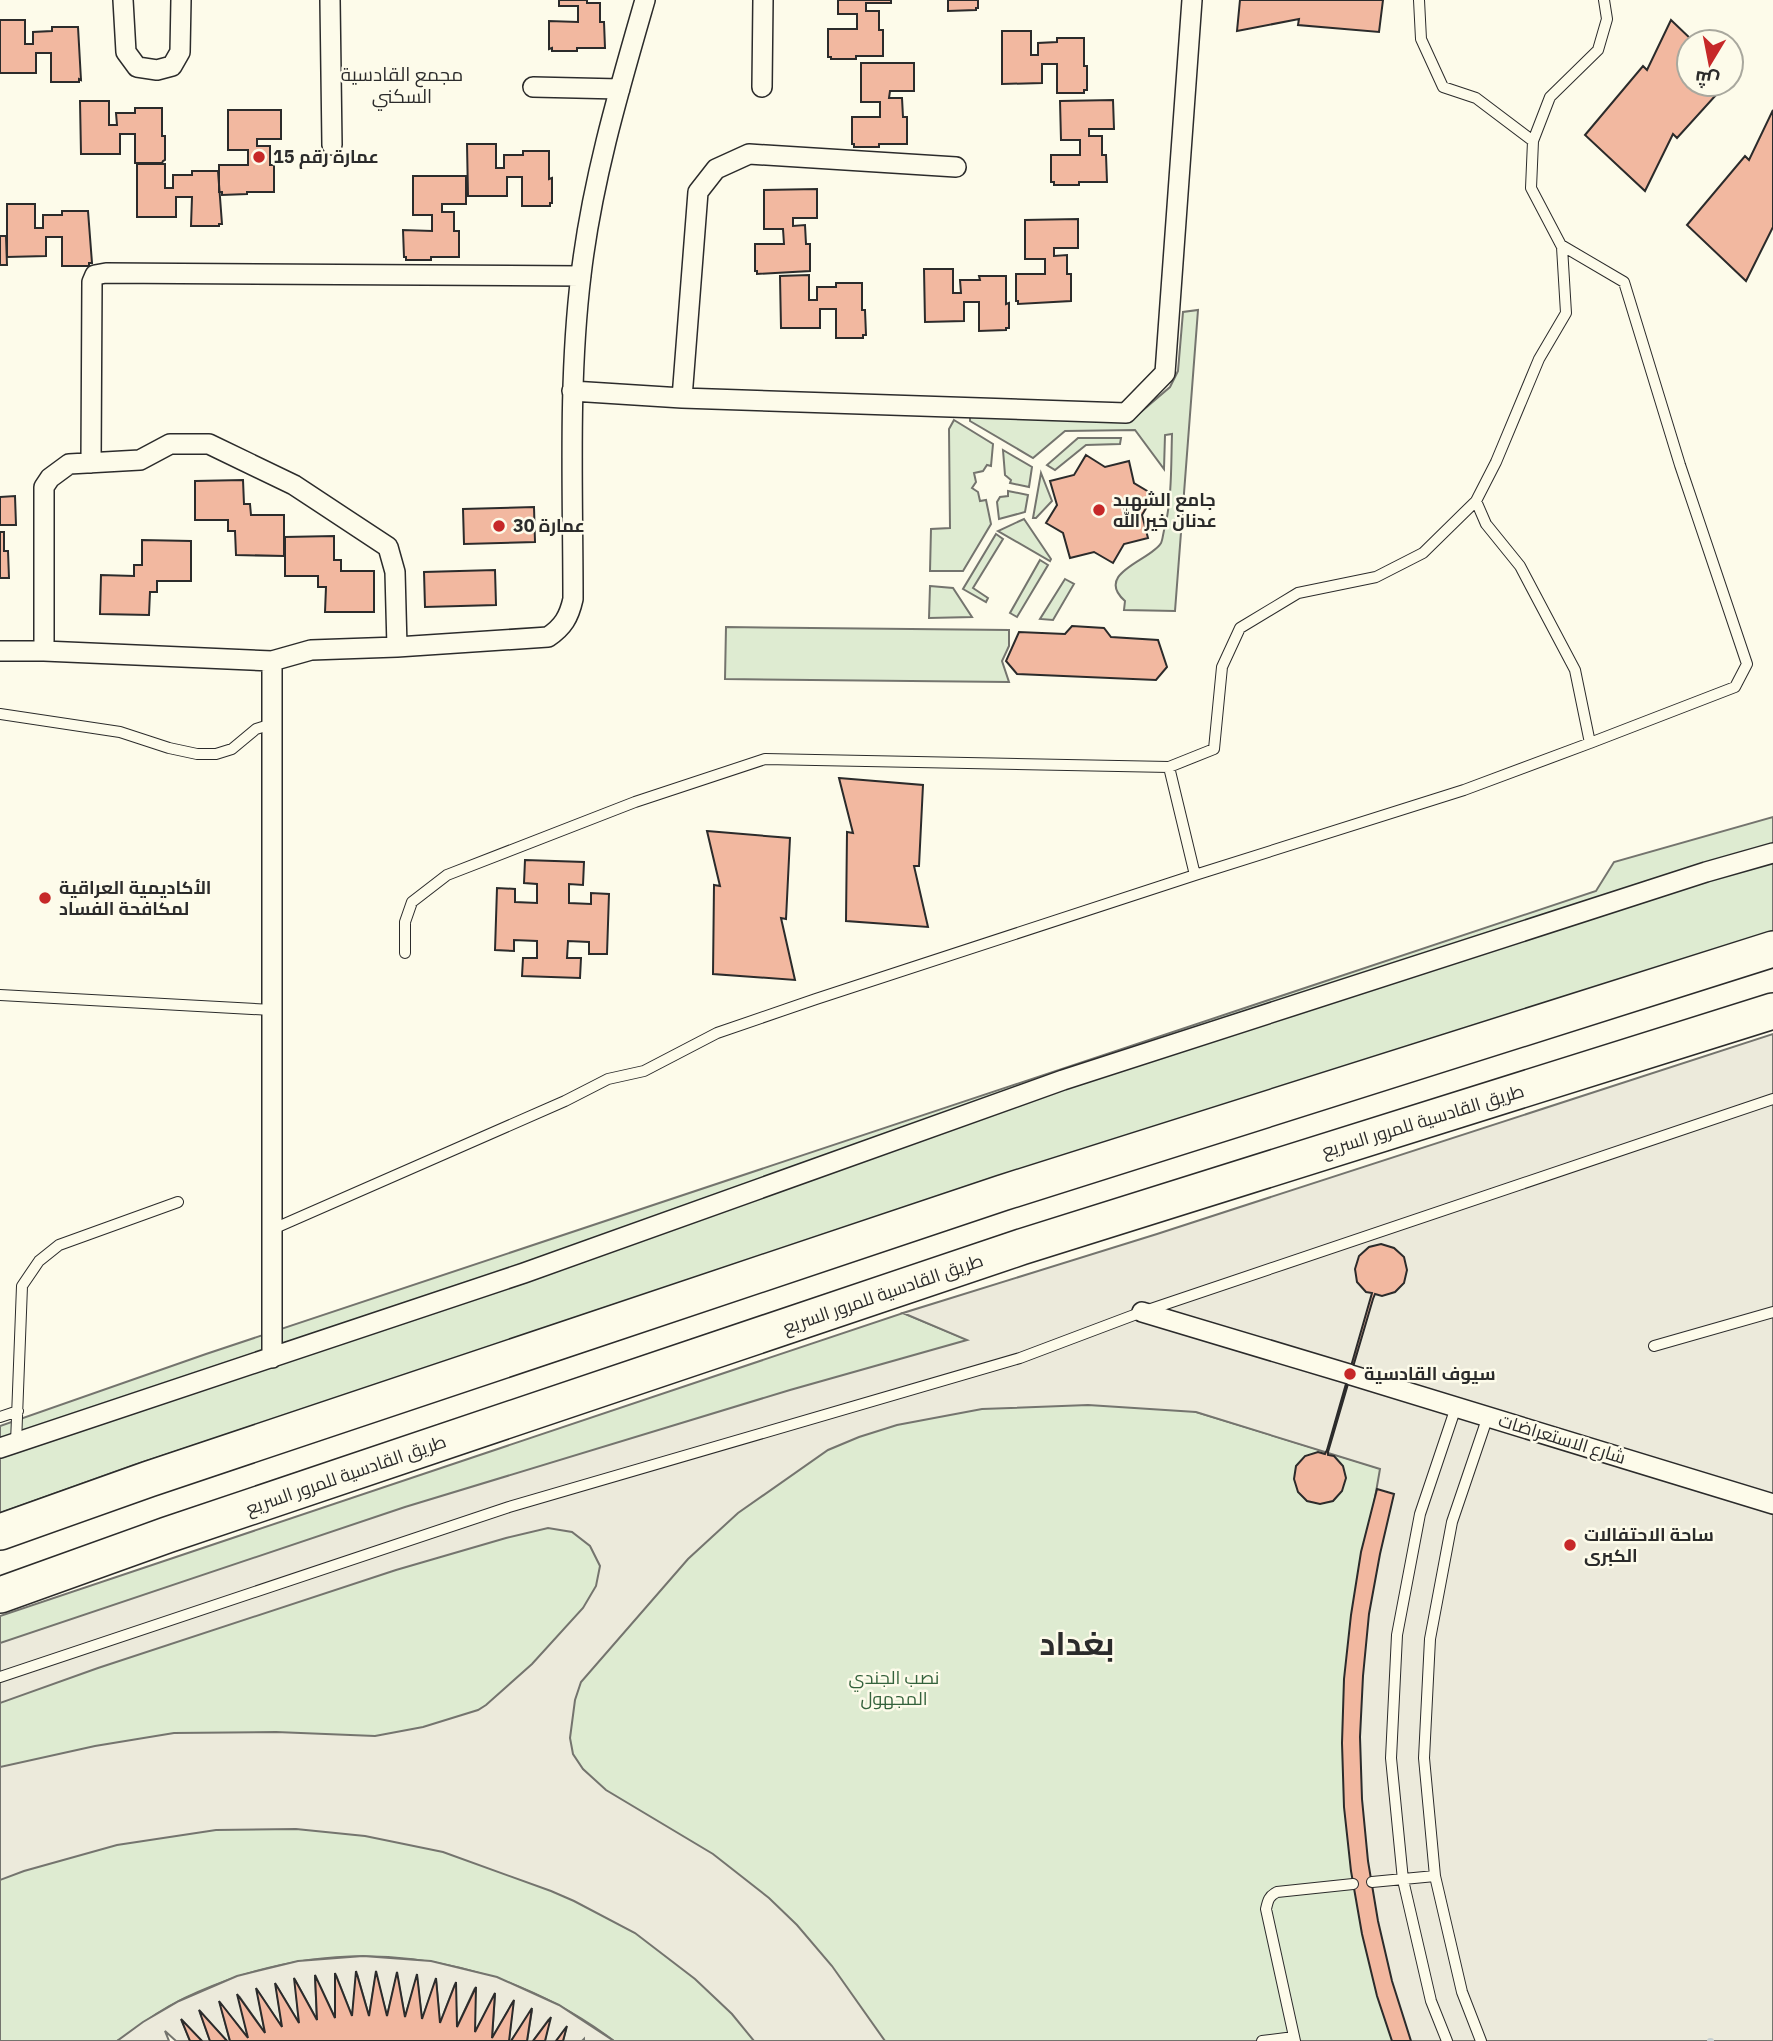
<svg xmlns="http://www.w3.org/2000/svg" width="1773" height="2041" font-family="'IBM Plex Sans',Cairo,sans-serif">
	<style>
		.green { fill: #deebd1; stroke: #74746e; stroke-width: 2 }
		.parking { fill: #eceadb; stroke: #74746e; stroke-width: 2 }
		.lines { fill: none; stroke-linecap: round; stroke-linejoin: round }
		.stream { stroke: #c7d0d0; stroke-width: 6 }
		.building { fill: #f2b8a0; stroke: #2b2b2b; stroke-width: 2 }
		.service-casing { stroke: #2b2b2b; stroke-width: 12 }
		.minor-casing { stroke: #2b2b2b; stroke-width: 22 }
		.motorway-casing { stroke: #2b2b2b; stroke-width: 38 }
		.service { stroke: #fdfbea; stroke-width: 10 }
		.minor { stroke: #fdfbea; stroke-width: 19 }
		.motorway { stroke: #fdfbea; stroke-width: 35 }
		.poi-dot { fill: #c62828; stroke: #fdfbea; stroke-width: 2.5 }
		.labels { text-anchor: middle; stroke-width: 5; stroke-linejoin: round; paint-order: stroke }
		.poi-label { font-size: 18px; font-weight: bold; fill: #2b2b2b; stroke: #fdfbea; text-anchor: start }
		.street-label { font-size: 18px; fill: #2b2b2b; stroke: #fdfbea }
		.park-label { font-size: 18px; fill: #34623c; stroke: #fdfbea }
		.neighbourhood-label { font-size: 19px; fill: #2b2b2b; stroke: #fdfbea }
		.town-label { font-size: 32px; font-weight: bold; fill: #2b2b2b; stroke: #fdfbea }
	</style>
	<rect width="100%" height="100%" fill="#fdfbea"/>
	<path class="green" d="M1198,310L1175,611L1124,610L1125,601C1093,573 1152,560 1161,543C1163,539 1163,532 1165,527C1172,497 1171,465 1172,434L1165,435L1164,469L1135,430L1065,431L1033,458L970,421V412L1135,417L1170,387L1178,371L1183,312Z
		M954,420L993,444L991,466L987,465L983,471L974,473L976,482L972,488L978,492L980,501L986,500L991,524L963,571H930L931,529L950,528L949,429Z
		M1078,438H1121L1120,444L1086,445L1055,470L1047,465Z
		M1003,450L1032,467L1029,487L1010,483L1011,480L1005,475Z
		M1041,473L1052,501L1036,518H1033Z
		M1008,491L1028,495L1025,512L999,519L997,502L1000,497L1008,496Z
		M1024,519L1051,559L1050,561L998,531Z
		M996,534L1003,539L973,588L988,598L986,602L963,589Z
		M1040,560L1048,565L1017,617L1010,613Z
		M1065,579L1074,584L1053,620L1040,619Z
		M930,586L953,588L972,617L929,618Z
		M726,627L1009,630V646L1002,661L1009,682L725,679Z
		M1773,817V931L134,1465L0,1513V1426L206,1354L1596,891L1614,862Z
		M903,1313L968,1340L1020,1358L1773,1589V2041H614C492,1950 338,1930 198,1992C179,2000 160,2011 143,2023C136,2027 123,2039 117,2041C110,2041 98,2041 90,2041C60,2041 30,2041 0,2041V1616Z"/>
	<path class="parking" d="M1773,1034V2041H1395L1351,1836L1357,1601L1380,1469L1196,1412L1088,1405L982,1409L897,1425L859,1437L828,1450L738,1513L688,1559L581,1682L575,1700L570,1738L573,1754L583,1769L606,1790L713,1854L769,1898L797,1925L832,1966L885,2041H754L732,2014L695,1979L635,1933L574,1901L551,1891L443,1852L365,1836L296,1829L216,1830L117,1845L24,1871L0,1880V1767L95,1746L174,1733L276,1732L375,1736L423,1727L478,1710L486,1705L532,1664L583,1608L596,1586L600,1566L590,1546L572,1532L548,1528L506,1538L396,1570L98,1668L0,1703V1643L405,1507L790,1390L967,1340L903,1313L1157,1234Z
		M363,1956L431,1961L497,1977L559,2005L614,2041H584V2039L582,2041H563L566,2029L556,2041H545L549,2019L533,2041H527L532,2010L511,2041H509L513,2002L492,2038L495,1995L475,2032V1988L457,2027L455,1984L440,2023L436,1980L422,2019L417,1977L405,2017L397,1975L387,2016L376,1974L369,2016L357,1974L352,2016L336,1975L335,2018L315,1977L317,2020L295,1980L299,2023L276,1985L282,2027L257,1990L265,2033L239,1996L248,2038L220,2003L230,2041H227L200,2012L210,2041H202L182,2021L190,2041H176L165,2031L169,2041H117L143,2022L179,2001L237,1976L298,1961Z"/>
	<g class="lines">
		<path class="stream" d="M1710,2041H1711"/>
	</g>
	<path class="building" d="M559,0H587V3H600V22H604L605,48H577V51H552V48L549,49V21L578,22V6H559Z
		M838,0H891V3H866V11H879V30H883V56H856V59H831V57H828V29H857V14H838Z
		M948,0H978V8H976V10L948,11Z
		M1240,0H1383L1379,32L1298,25L1299,19L1237,31Z
		M0,20H25V44H33V32L52,31V27H78L81,80L79,79V82H51V53H36V73H0Z
		M1671,20L1694,42H1689V84H1726L1677,138L1673,134L1645,191L1585,135L1643,66L1647,70Z
		M1002,31H1031V55H1038V43L1057,42V38H1084V66H1087V90H1084V93H1057V64H1042V83L1002,84Z
		M861,63H914V91H890L889,98H902L903,117H907V144H879V147H854V144H852V117H880V102H861Z
		M1113,100L1114,129H1089V136H1102V155H1106L1107,182H1079V185H1054V182H1051V155H1080V140H1061L1060,101Z
		M80,101H109V125H117L116,113H135V108H162V136H165V160L163,161L162,163H135V134H120V154H81Z
		M228,110H281V139H257V146H270V165H274V192H247V194L222,195V192H219V165H248V150H228Z
		M1773,110V227L1746,281L1687,225L1745,156L1749,160Z
		M467,144H496V168H504V155H523V151H549V179L552,178V203H550V206H522V177H507V196H468Z
		M137,164H165V188H173V175H192V171H218L222,224H219V226H191L192,197H176V217H137Z
		M413,176H466V204H442V212H454V231H459V257H431V260H406V257H404L403,230L432,231V215H413Z
		M817,189V218H793V226L805,225L806,244H810V271L757,274V271H755V244H784L783,229H764V190Z
		M7,204H35V228H43V215H62V211H88L92,263H89V266H62V237H46V256L7,257Z
		M1078,219V248H1054V256L1067,255V274H1071V301L1018,304V301H1016V274H1045V259H1025V220Z
		M0,236H6L7,265H0Z
		M924,269H953V293H961L960,280H980L979,276H1006V304L1009,303V328H1006V330L979,331V302H964V321L925,322Z
		M809,275V300H817V287H836V283H862V310H865L866,335H863V338H836V309H820V328H781L780,276Z
		M1086,455L1105,467L1129,461L1134,483L1154,495L1142,515L1148,538L1124,544L1113,563L1094,552L1070,558L1063,533L1046,523L1057,505L1050,481L1074,475Z
		M243,480L244,504H250L251,515H284V556L236,555L235,531H228V520H195V481Z
		M15,496L16,525H0V497Z
		M534,507L535,542L464,544L463,509Z
		M0,532H4V551H8L9,578H0Z
		M334,536V560H341V571H374V612H325L326,587H318V576H285V537Z
		M142,540L191,541V581H157V592H150L149,615L100,614L101,575L134,576V565H142Z
		M495,570L496,605L425,607L424,572Z
		M1072,626L1104,628L1111,637L1158,640L1167,667L1156,680L1017,674L1006,661L1019,632L1065,634Z
		M839,778L923,785L919,866H914L928,927L846,921L847,832L853,833Z
		M707,831L790,838L786,919L781,918L795,980L713,974L714,885L720,886Z
		M525,860L584,862L583,885L569,884V903L591,904V893L609,894L607,954H589V942L568,941L567,958H581L580,978L522,976L523,958H537V941L514,940V951L495,950L497,888L515,889V902L537,903V884L524,883Z
		M1381,1244L1394,1248L1404,1257L1407,1270L1404,1283L1395,1292L1382,1296L1375,1294L1373,1299L1328,1452V1455L1334,1456L1343,1466L1346,1478L1342,1491L1333,1501L1320,1504L1307,1501L1298,1492L1294,1479L1296,1466L1305,1456L1318,1452L1325,1454L1327,1450L1372,1293L1366,1292L1357,1282L1355,1269L1359,1256L1369,1247Z
		M1377,1489L1394,1494L1380,1554L1369,1614L1363,1676L1360,1737L1362,1799L1368,1861L1378,1921L1392,1981L1411,2041H1392L1377,1996L1362,1934L1351,1871L1344,1807L1342,1743L1344,1679L1351,1615L1361,1552Z
		M356,1971L369,2016L376,1971L387,2016L397,1972L405,2017L417,1974L422,2019L436,1978L440,2023L456,1982L457,2027L476,1987L475,2032L495,1993L492,2038L514,2000L509,2041H230L219,2001L248,2038L237,1994L265,2033L256,1988L282,2027L275,1983L299,2023L294,1978L317,2020L315,1975L335,2018V1973L352,2016Z
		M532,2008L527,2041H511Z
		M199,2010L227,2041H210Z
		M551,2017L545,2041H533Z
		M181,2019L202,2041H190Z
		M567,2026L563,2041H556Z"/>
	<g class="lines">
		<defs>
			<path id="service" d="M1419,0L1421,39L1443,87L1476,98L1533,141
				M1561,245L1624,282L1680,465L1747,664L1735,687L1590,743
				M0,714L120,732L169,748L197,754H216L232,749L256,729L272,724
				M1169,767L1195,875
				M405,953V922L412,902L447,875L635,802L765,759L1169,767L1214,749L1222,667L1240,628L1298,593L1376,577L1423,553L1476,501
				M0,995L272,1010
				M273,1229L565,1101L608,1079L644,1071L717,1033L816,999L1195,875L1464,790L1590,743L1575,670L1520,566L1486,524L1476,501L1496,462L1539,359L1566,313L1562,247L1531,188L1533,141L1550,97L1598,50L1607,19L1604,0
				M1654,1346L1773,1312
				M0,1417L18,1411
				M16,1443L22,1286L39,1261L59,1245L178,1202
				M0,1677L509,1507L1020,1358L1142,1312L1773,1099
				M1372,1882L1435,1876
				M1262,2041L1294,2037
				M1295,2041L1266,1909C1268,1900 1269,1896 1277,1892L1353,1884
				M1447,2041L1431,2001L1403,1880L1391,1758L1397,1635L1420,1514L1456,1407
				M1481,2041L1462,1992L1435,1876L1424,1758L1430,1639L1452,1522L1488,1416"/>
			<path id="minor" d="M123,0L126,52L137,67L157,70L172,66L180,52L181,0
				M330,0L332,145
				M533,87L620,89
				M762,87L763,0
				M572,391L682,398L1126,413L1165,373L1192,0
				M682,398L698,192L716,169L749,154L956,167
				M91,463L92,282L95,275L106,273L581,276
				M0,651H44L272,661L311,650L397,647L548,637C563,627 569,617 573,599C573,491 568,382 581,275C592,181 619,90 645,0
				M44,651V487L50,478L69,464L140,460L170,444H209L294,485L388,547L395,572L397,647
				M272,661V1358
				M1142,1312L1349,1374
				M1351,1375L1773,1504
				M0,1448L524,1273L1063,1080L1706,872L1773,853"/>
			<path id="motorway" d="M0,1532L149,1479L1002,1193L1773,949
				M0,1595L167,1535L1021,1247L1773,1011"/>
		</defs>
		<use href="#service" class="service-casing"/>
		<use href="#minor" class="minor-casing"/>
		<use href="#motorway" class="motorway-casing"/>
		<use href="#service" class="service"/>
		<use href="#minor" class="minor"/>
		<use href="#motorway" class="motorway"/>
	</g>
	<g class="poi-dot">
		<circle cx="259" cy="157" r="7"/>
		<circle cx="1099" cy="510" r="7"/>
		<circle cx="499" cy="526" r="7"/>
		<circle cx="45" cy="898" r="7"/>
		<circle cx="1350" cy="1374" r="7"/>
		<circle cx="1570" cy="1545" r="7"/>
	</g>
	<g class="labels">
		<g class="poi-label">
			<text x="273" y="163">عمارة رقم 15</text>
			<text x="1113" y="506">جامع الشهيد<tspan x="1113" dy="21">عدنان خير الله</tspan></text>
			<text x="513" y="532">عمارة 30</text>
			<text x="59" y="894">الأكاديمية العراقية<tspan x="59" dy="21">لمكافحة الفساد</tspan></text>
			<text x="1364" y="1380">سيوف القادسية</text>
			<text x="1584" y="1541">ساحة الاحتفالات<tspan x="1584" dy="21">الكبرى</tspan></text>
		</g>
		<g class="street-label">
			<text transform="translate(1423 1121) rotate(-17)" y="6">طريق القادسية للمرور السريع</text>
			<text transform="translate(883 1294) rotate(-19)" y="6">طريق القادسية للمرور السريع</text>
			<text transform="translate(1562 1439) rotate(17)" y="6">شارع الاستعراضات</text>
			<text transform="translate(346 1475) rotate(-19)" y="6">طريق القادسية للمرور السريع</text>
		</g>
		<g class="park-label">
			<text x="894" y="1684">نصب الجندي<tspan x="894" dy="21">المجهول</tspan></text>
		</g>
		<g class="neighbourhood-label">
			<text x="402" y="81">مجمع القادسية<tspan x="402" dy="22">السكني</tspan></text>
		</g>
		<g class="town-label">
			<text x="1077" y="1655">بغداد</text>
		</g>
	</g>
	<g transform="translate(1710 63) rotate(190)"><circle r="33" fill="#fdfbea" stroke="#a9a89e" stroke-width="2"/>
	<path d="M0-5L12 26L0 18L-12 26Z" fill="#c62828"/>
	<text y="-10" font-size="19" font-weight="bold" text-anchor="middle" fill="#2b2b2b">ش</text>
	</g>
</svg>
